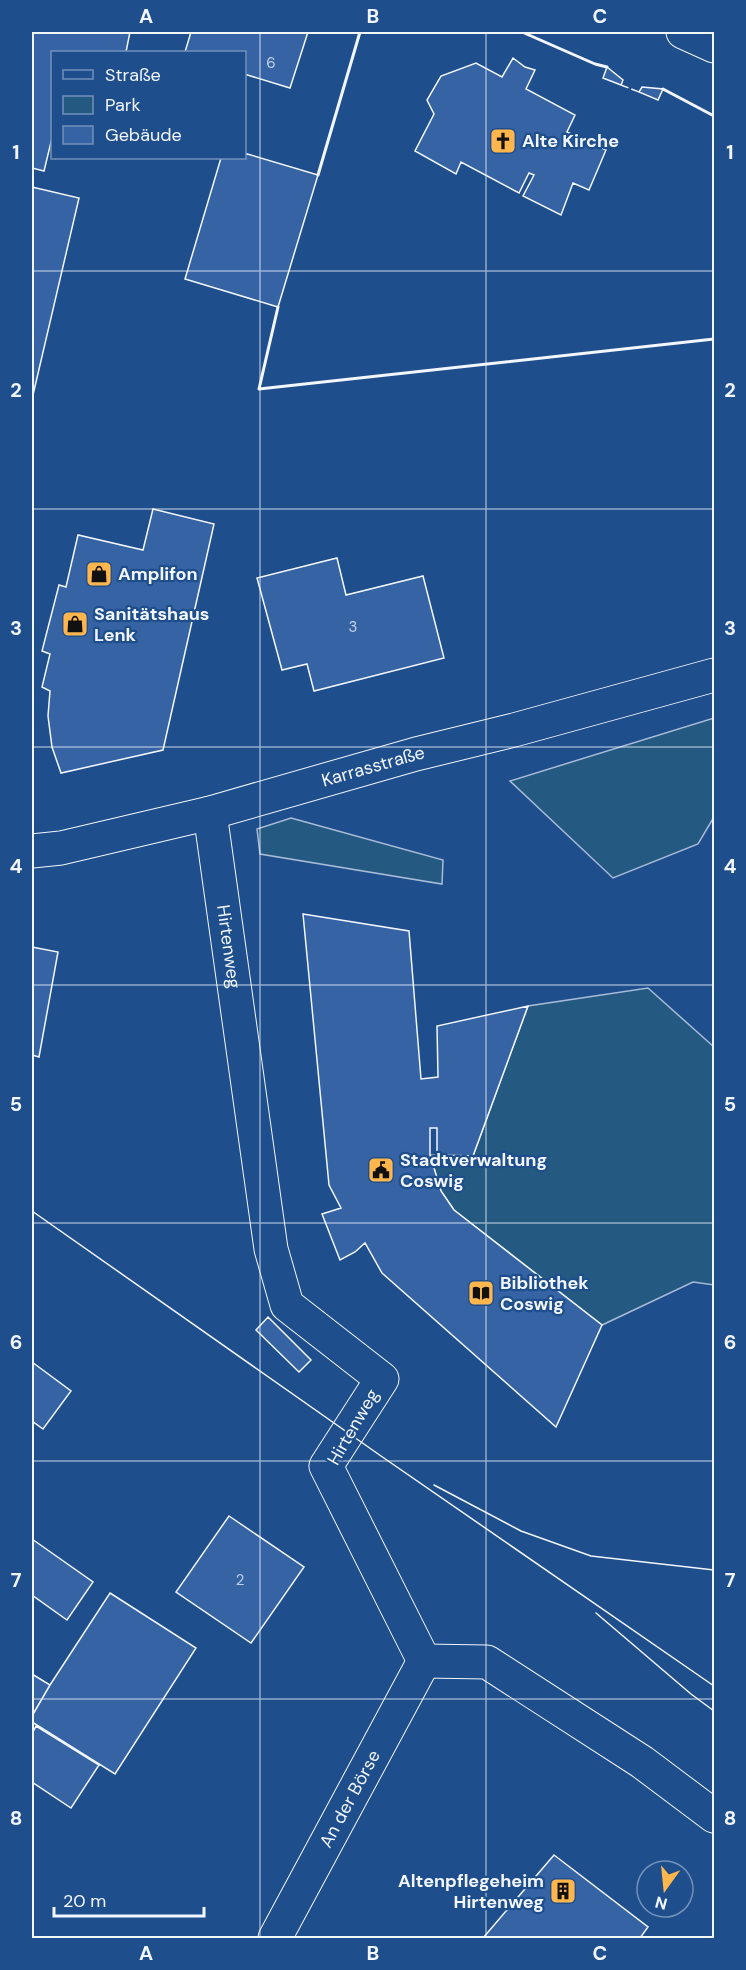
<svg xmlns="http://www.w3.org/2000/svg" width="746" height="1970" font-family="'DM Sans',sans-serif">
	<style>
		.green { fill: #245a82; stroke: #a8bbd7; stroke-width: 1.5 }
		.building { fill: #3563a3; stroke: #f2f6ff; stroke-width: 1.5 }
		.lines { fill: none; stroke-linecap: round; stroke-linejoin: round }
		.street-casing { stroke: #f2f6ff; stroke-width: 35 }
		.street { stroke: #1f4e8c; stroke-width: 33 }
		.tram { stroke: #f2f6ff; stroke-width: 1.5 }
		.fence { stroke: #f2f6ff; stroke-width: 1.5; stroke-dasharray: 8 3; stroke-linecap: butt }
		.wall { stroke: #f2f6ff; stroke-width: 3 }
		.grid { fill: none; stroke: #f2f6ff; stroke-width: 1.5; stroke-opacity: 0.55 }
		.labels { text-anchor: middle; stroke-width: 4.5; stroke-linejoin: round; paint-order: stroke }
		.number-label { font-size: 15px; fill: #c3d1e8 }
		.poi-label { font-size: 18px; font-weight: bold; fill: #f2f6ff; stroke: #1f4e8c; text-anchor: start }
		.street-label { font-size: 18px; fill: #f2f6ff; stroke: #1f4e8c }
		.neatline { fill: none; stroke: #f2f6ff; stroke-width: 2 }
		.grid-label { font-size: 20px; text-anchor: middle; font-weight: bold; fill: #f2f6ff }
	</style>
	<rect width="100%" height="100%" fill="#1f4e8c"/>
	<path class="green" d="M714,718V817L698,844L613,878L510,781Z
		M291,818L443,860L442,884L260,854L257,829Z
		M648,988L714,1047V1285L693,1282L602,1325L454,1210L441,1191L430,1155L473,1156L528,1006Z"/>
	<path class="building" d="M32,32H130L126,52H52V138L44,171L32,168Z
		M191,32H308L290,88L244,74V52H185Z
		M513,58L525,67L535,70L526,89L575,115L567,132L606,150L589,190L573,183L561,215L523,196L534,175L529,173L519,193L461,162L456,174L415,151L434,114L427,100L441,76L476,63L502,77Z
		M607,67L623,80L621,85L603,78Z
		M642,87L663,89L658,100L639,92Z
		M244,153L318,175L278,307L185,279L221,158H244Z
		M32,187L79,198L33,395L32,394Z
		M153,509L214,524L163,750L61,773L52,747L48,716L50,691L42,687L50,654L42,651L59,585L66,587L78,535L143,550Z
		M337,558L346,595L423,576L444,658L314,691L307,664L282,670L257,578Z
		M303,914L409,931L421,1079L438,1077L437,1026L528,1006L473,1156L437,1155V1128H430V1155L441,1191L454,1210L602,1325L556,1427L382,1273L365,1243L355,1252L340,1260L322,1214L341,1208L329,1185Z
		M32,947L58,952L39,1057L32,1055Z
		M268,1317L311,1360L299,1372L256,1330Z
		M32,1362L71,1391L43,1429L32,1421Z
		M229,1516L304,1567L251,1643L176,1592Z
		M32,1539L93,1582L67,1620L32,1595Z
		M110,1593L196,1648L115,1774L32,1722V1716L50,1685Z
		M32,1674L50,1685L32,1716Z
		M36,1726L99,1765L71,1808L32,1782V1734Z
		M554,1855L648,1927L640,1938H483Z"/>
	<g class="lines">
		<defs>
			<g id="street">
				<path d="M683,32L714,46"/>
				<path id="s1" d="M210,813L271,1249L287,1305L382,1379L326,1466L424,1661"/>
				<path id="s2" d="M32,851L61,848L210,813L416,754L514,730L714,675"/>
				<path d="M424,1661L487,1662L642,1762L714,1816"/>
				<path id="s3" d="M275,1938L424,1661"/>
			</g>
		</defs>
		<use href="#street" class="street-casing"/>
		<use href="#street" class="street"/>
		<path class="tram" d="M32,1211L381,1456L714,1686
			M434,1485L521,1531L591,1556L714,1570
			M596,1613L691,1694L714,1711"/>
		<path class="fence" d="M621,85L639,92"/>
		<path class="wall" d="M522,32L595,64L607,67
			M663,89L714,116
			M318,175L360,32
			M278,307L259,389L714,339"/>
	</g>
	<path class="grid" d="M260,32V1938M486,32V1938M32,271H714M32,509H714M32,747H714M32,985H714M32,1223H714M32,1461H714M32,1699H714"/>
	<defs>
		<symbol id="church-square" viewBox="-11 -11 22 22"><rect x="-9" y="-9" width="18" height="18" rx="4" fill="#ffb74d" stroke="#1f4e8c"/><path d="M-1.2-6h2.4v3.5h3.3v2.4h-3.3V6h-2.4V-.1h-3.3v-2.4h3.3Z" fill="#111"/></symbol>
		<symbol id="shop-square" viewBox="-11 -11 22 22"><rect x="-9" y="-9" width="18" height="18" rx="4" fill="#ffb74d" stroke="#1f4e8c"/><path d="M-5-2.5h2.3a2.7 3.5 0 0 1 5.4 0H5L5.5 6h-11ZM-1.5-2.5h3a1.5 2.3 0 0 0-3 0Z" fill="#111"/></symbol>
		<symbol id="civic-square" viewBox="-11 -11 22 22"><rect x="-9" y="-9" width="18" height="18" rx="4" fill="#ffb74d" stroke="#1f4e8c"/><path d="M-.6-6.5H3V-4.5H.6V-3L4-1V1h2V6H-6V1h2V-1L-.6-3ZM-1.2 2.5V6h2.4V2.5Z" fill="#111"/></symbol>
		<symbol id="library-square" viewBox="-11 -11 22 22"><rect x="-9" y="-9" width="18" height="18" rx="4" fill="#ffb74d" stroke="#1f4e8c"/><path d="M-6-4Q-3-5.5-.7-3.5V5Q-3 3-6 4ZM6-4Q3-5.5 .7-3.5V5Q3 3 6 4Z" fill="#111"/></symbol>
		<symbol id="building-square" viewBox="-11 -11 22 22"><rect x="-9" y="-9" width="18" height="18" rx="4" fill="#ffb74d" stroke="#1f4e8c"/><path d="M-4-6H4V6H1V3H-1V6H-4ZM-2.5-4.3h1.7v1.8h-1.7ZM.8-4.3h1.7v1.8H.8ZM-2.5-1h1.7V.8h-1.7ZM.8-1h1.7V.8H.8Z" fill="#111"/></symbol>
	</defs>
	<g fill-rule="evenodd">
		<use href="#church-square" x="488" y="126" width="30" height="30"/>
		<use href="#shop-square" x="84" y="559" width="30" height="30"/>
		<use href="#shop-square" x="60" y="609" width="30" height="30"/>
		<use href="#civic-square" x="366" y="1155" width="30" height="30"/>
		<use href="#library-square" x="466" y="1278" width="30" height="30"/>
		<use href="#building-square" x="548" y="1876" width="30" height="30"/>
	</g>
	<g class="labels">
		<g class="number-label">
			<text x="271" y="68">6</text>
			<text x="353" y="632">3</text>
			<text x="240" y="1585">2</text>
		</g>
		<g class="poi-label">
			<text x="522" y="147">Alte Kirche</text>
			<text x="118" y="580">Amplifon</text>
			<text x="94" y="620">Sanitätshaus<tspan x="94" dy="21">Lenk</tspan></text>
			<text x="400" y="1166">Stadtverwaltung<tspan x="400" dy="21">Coswig</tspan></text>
			<text x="500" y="1289">Bibliothek<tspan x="500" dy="21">Coswig</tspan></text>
			<text x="544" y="1887" text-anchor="end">Altenpflegeheim<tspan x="544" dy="21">Hirtenweg</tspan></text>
		</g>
		<g class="street-label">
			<text dy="6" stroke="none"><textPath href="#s2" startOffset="352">Karrasstraße</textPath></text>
			<text dy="6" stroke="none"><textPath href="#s1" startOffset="135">Hirtenweg</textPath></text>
			<text transform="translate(353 1427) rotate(-60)" y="6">Hirtenweg</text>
			<text dy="6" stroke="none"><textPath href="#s3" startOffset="158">An der Börse</textPath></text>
		</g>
	</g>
	<rect width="746" height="1970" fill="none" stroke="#1f4e8c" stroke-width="66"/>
	<rect x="51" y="51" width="195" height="108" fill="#1f4e8c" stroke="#7391ba" stroke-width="1.5"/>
	<rect x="63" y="70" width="30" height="9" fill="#1f4e8c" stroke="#7391ba" stroke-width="1.5"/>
	<text x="105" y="81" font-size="18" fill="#f2f6ff">Straße</text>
	<rect x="63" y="96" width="30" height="18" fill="#245a82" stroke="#7391ba" stroke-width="1.5"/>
	<text x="105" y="111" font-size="18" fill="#f2f6ff">Park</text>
	<rect x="63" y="126" width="30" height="18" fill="#3563a3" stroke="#7391ba" stroke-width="1.5"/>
	<text x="105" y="141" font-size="18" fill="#f2f6ff">Gebäude</text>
	<g transform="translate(665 1889) rotate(195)"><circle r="28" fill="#1f4e8c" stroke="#7391ba" stroke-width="1.5"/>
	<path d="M0-4.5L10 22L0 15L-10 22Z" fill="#ffb74d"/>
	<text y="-9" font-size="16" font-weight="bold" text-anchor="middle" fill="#f2f6ff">N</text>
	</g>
	<path d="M54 1907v9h150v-9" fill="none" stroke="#f2f6ff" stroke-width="3"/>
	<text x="63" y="1907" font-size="18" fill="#f2f6ff" stroke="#1f4e8c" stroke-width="4.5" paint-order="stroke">20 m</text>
	<rect x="33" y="33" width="680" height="1904" class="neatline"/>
	<g class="grid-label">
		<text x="146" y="23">A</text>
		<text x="373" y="23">B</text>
		<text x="600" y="23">C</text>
		<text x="16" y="159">1</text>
		<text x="730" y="159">1</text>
		<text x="16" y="397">2</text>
		<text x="730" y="397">2</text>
		<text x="16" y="635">3</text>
		<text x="730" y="635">3</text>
		<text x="16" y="873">4</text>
		<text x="730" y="873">4</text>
		<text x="16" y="1111">5</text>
		<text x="730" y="1111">5</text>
		<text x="16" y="1349">6</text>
		<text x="730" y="1349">6</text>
		<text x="16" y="1587">7</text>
		<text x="730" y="1587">7</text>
		<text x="16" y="1825">8</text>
		<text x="730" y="1825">8</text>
		<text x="146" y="1960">A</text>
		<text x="373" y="1960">B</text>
		<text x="600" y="1960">C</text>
	</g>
</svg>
